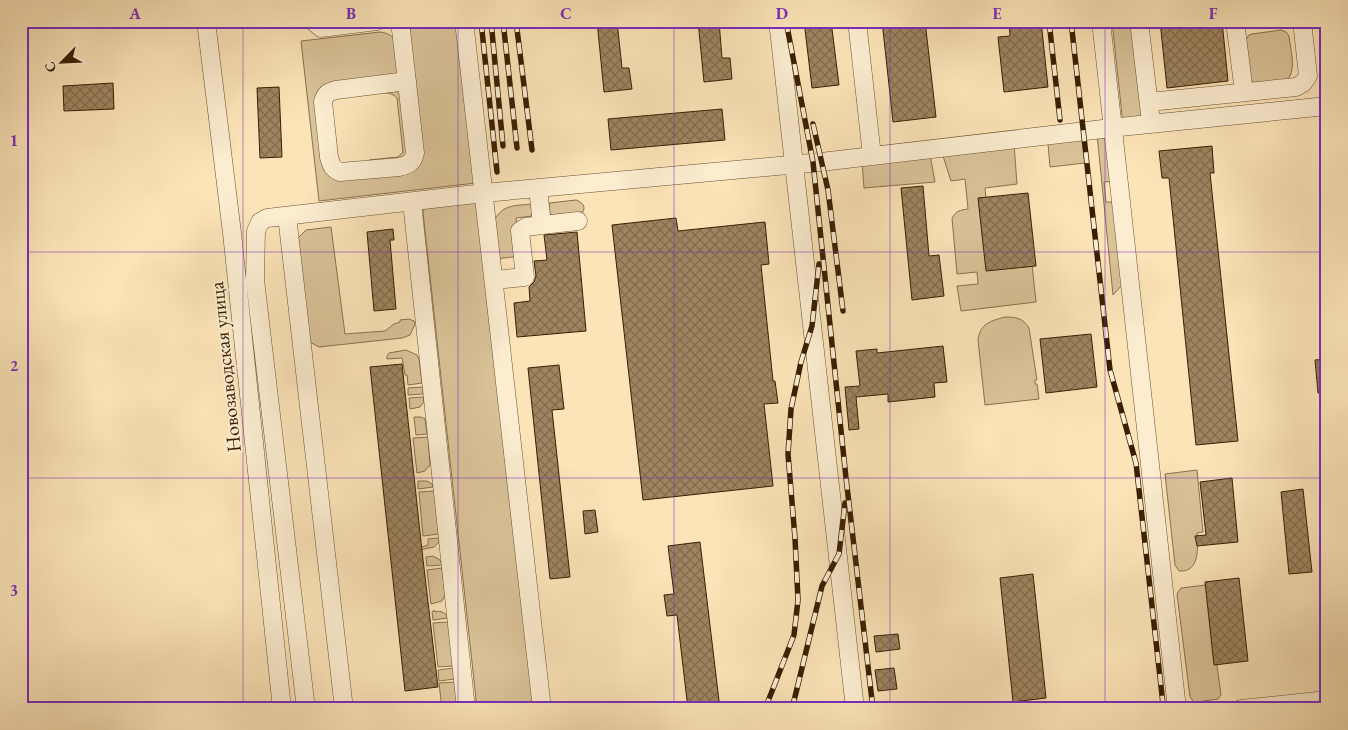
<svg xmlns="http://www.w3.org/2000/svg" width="1348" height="730" font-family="'EB Garamond',serif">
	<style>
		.green { fill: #dac399; stroke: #8a714d }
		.building { fill: url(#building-cross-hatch); stroke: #391f01 }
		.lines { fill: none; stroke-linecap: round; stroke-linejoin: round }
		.minor-casing { stroke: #6a502f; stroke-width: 19 }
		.minor { stroke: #fcedd1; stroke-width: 18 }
		.rail-casing { stroke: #391f01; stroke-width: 5.5 }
		.rail { stroke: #fcedd1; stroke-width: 4; stroke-dasharray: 11; stroke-linecap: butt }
		.grid { fill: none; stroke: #7b2cbf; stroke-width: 1; stroke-opacity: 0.55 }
		.labels { text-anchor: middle; stroke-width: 4; stroke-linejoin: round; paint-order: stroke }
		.street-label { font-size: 20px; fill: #391f01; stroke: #fcedd1 }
		.neatline { fill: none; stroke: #7b2cbf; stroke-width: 2 }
		.grid-label { font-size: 16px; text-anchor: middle; font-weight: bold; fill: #7b2cbf }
	</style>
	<defs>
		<pattern id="building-cross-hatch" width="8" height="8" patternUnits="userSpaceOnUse" patternTransform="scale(1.25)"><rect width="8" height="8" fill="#9e8560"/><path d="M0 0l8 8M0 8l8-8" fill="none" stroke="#826c4d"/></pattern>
	</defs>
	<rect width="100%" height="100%" fill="#fbe4b8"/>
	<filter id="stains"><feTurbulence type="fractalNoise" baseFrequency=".004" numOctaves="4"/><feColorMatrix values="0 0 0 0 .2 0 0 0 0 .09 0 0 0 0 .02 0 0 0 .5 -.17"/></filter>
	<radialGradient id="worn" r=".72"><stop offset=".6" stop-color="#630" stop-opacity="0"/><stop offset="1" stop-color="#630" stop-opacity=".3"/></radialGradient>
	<path class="green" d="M1112,21H1131L1142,116L1124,119L1122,115Z
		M451,23L458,29L476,183L319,201L301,41L380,32C400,34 398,51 402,67L396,75L329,86L328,168L409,169L408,31L417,25Z
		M1281,30L1286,32L1289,36C1290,48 1298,74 1285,81C1277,85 1262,82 1253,83L1250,76L1246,40L1249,35L1252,34Z
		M399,89L410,155L370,165L369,160L398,157L403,152L397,98C389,89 374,94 363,95Z
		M1097,134L1102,136L1108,142L1114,181L1104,182L1106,202H1116L1122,285L1113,295Z
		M1082,136L1085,163L1050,167L1048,144Z
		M1014,144L1017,184L985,188L991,260L1031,255L1036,302L961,311L957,286L978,284L977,272L957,274L952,218C956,211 960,210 968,209L965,179L951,181L943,156Z
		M930,155L935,182L864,188L862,162Z
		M468,198L479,204L542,709L477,708L423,212L425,207Z
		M576,200C582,202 586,206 583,212L550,215L549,203Z
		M531,204L532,216L516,218L520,256L496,259L495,219C504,204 515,206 531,204Z
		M331,227L345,334L385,331L394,324L400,322V320L409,319L414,321L415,324L410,335L402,338L319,347L310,342L298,238L306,230Z
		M1005,317C1016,317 1023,318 1029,328L1037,380H1035V384H1037L1039,399L985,405L978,340C980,324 990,321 1005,317Z
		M406,350L417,355L419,359L422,383L408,385L407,375H405L402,358L387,359V356L389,353Z
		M423,387V394L408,395V388Z
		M423,397L424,402L420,407L410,409L409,398Z
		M414,417H421L425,419L427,434L416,435Z
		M428,437L430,465L425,471L417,473L413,438Z
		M1197,470L1203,532L1197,533C1198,547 1200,573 1179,571L1175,565L1165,474Z
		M418,481H427L432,484L433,487L418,489Z
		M434,491L439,534L423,536L419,492Z
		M439,538V542L434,547L419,550V548L428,545V539Z
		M433,556L440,560L442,565L427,566L426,557Z
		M442,568L445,595L442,601L431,604L427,570Z
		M1206,585L1221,695L1218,699L1197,702H1194L1190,697L1177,594L1181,588Z
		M434,610L435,612C441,610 446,613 448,618L433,620L432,612Z
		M449,622L453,666L438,667L433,623Z
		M454,668L455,679L439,681L438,670Z
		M456,682L457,709H442L439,683Z"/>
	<path class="building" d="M597,21H617L622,68H629L632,89L604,92Z
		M698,21H719L722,58H730L732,79L704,82Z
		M804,21H831L839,85L812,88Z
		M882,21H925L936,117L893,122Z
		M1009,21H1041L1048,87L1004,92L998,37L1010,36Z
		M1160,21H1222L1228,81L1167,88Z
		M113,83L114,109L64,111L63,86Z
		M279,87L282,157L260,158L257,88Z
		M722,109L725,140L611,150L608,119Z
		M1212,146L1214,173H1210L1238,441L1196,445L1169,178H1162L1159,151Z
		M923,186L929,256L939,255L944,296L912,300L901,188Z
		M1028,193L1036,266L986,271L978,198Z
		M676,218L678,231L765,222L769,264L761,265L773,381H775L778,403L764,404L773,486L643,500L612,225Z
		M393,229L394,240H390L396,309L374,311L367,232Z
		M577,232L586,331L517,337L514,303L530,301L529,287L534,282L536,276L534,261L547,260L544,235Z
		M1091,334L1097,387L1046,393L1040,339Z
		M943,346L947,382L934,383L935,397L888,402V394L856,397L859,429L849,430L845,387L860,386L856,351L877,349V353Z
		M1327,359V392L1318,393L1315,360Z
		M402,364L422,551L438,687L405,691L370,367Z
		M559,365L564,409L552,410L570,577L550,579L528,368Z
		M1232,478L1238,542L1197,546L1195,536L1206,535L1200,482Z
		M1303,489L1312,572L1289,574L1281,492Z
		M595,510L598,532L585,534L583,511Z
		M700,542L720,709H688L677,615L667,616L664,595L674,594L668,546Z
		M1033,574L1046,698L1013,702L1000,578Z
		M1239,578L1248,661L1214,665L1205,582Z
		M898,634L900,649L876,652L874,636Z
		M894,668L897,689L878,691L875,670Z"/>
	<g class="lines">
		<defs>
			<path id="minor" d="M206,21L232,233L282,709
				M313,21L321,28L377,21
				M400,21L415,153C413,163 408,165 399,167L340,172C332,169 331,164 329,157L323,102C325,94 328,92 336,90L407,81
				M464,21L542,709
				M778,21L855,709
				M857,21L872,156
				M1101,21L1177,709
				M1139,21L1150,114
				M1235,21L1244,92
				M1149,102L1296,87L1303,83L1308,76L1302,21
				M412,202L466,709
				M287,216L344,709
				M542,225L578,221
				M494,280L525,277L520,231L526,227L542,225L538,188
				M306,709L255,280L256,231L260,222L267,218L484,193L821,162L1120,127L1327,106
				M1241,709L1327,700"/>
		</defs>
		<use href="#minor" class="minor-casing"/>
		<use href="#minor" class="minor"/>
		<defs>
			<path id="rail" d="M481,21L497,172
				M491,21L503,146
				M503,21L517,148
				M516,21L532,150
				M786,21L813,162L846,478L873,709
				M1049,21L1060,120
				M1071,21L1110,370L1136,463L1163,704
				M813,124L828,190L843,311
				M765,709L794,635L798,600L795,538L788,454L791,409L801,362L812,326L819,264
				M792,709L822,586L839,554L845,503"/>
		</defs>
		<use href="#rail" class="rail-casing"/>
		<use href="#rail" class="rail"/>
	</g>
	<path class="grid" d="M243,21V709M458,21V709M674,21V709M890,21V709M1105,21V709M21,252H1327M21,478H1327"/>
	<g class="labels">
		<g class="street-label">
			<text transform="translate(225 367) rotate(-96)" y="7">Новозаводская улица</text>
		</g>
	</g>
	<rect width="1348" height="730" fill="none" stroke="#fbe4b8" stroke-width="55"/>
	<g transform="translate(62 62) rotate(246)" stroke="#fcedd1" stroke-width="4" paint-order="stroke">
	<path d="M0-4L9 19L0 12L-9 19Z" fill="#391f01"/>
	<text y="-8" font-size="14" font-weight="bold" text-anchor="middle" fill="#391f01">С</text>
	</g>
	<rect x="28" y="28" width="1292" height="674" class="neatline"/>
	<g class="grid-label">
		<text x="135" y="19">A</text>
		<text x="351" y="19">B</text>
		<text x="566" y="19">C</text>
		<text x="782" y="19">D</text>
		<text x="997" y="19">E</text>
		<text x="1213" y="19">F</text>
		<text x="14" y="146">1</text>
		<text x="14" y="371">2</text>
		<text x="14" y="596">3</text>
	</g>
	<rect width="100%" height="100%" filter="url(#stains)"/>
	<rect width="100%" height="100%" fill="url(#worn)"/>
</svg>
